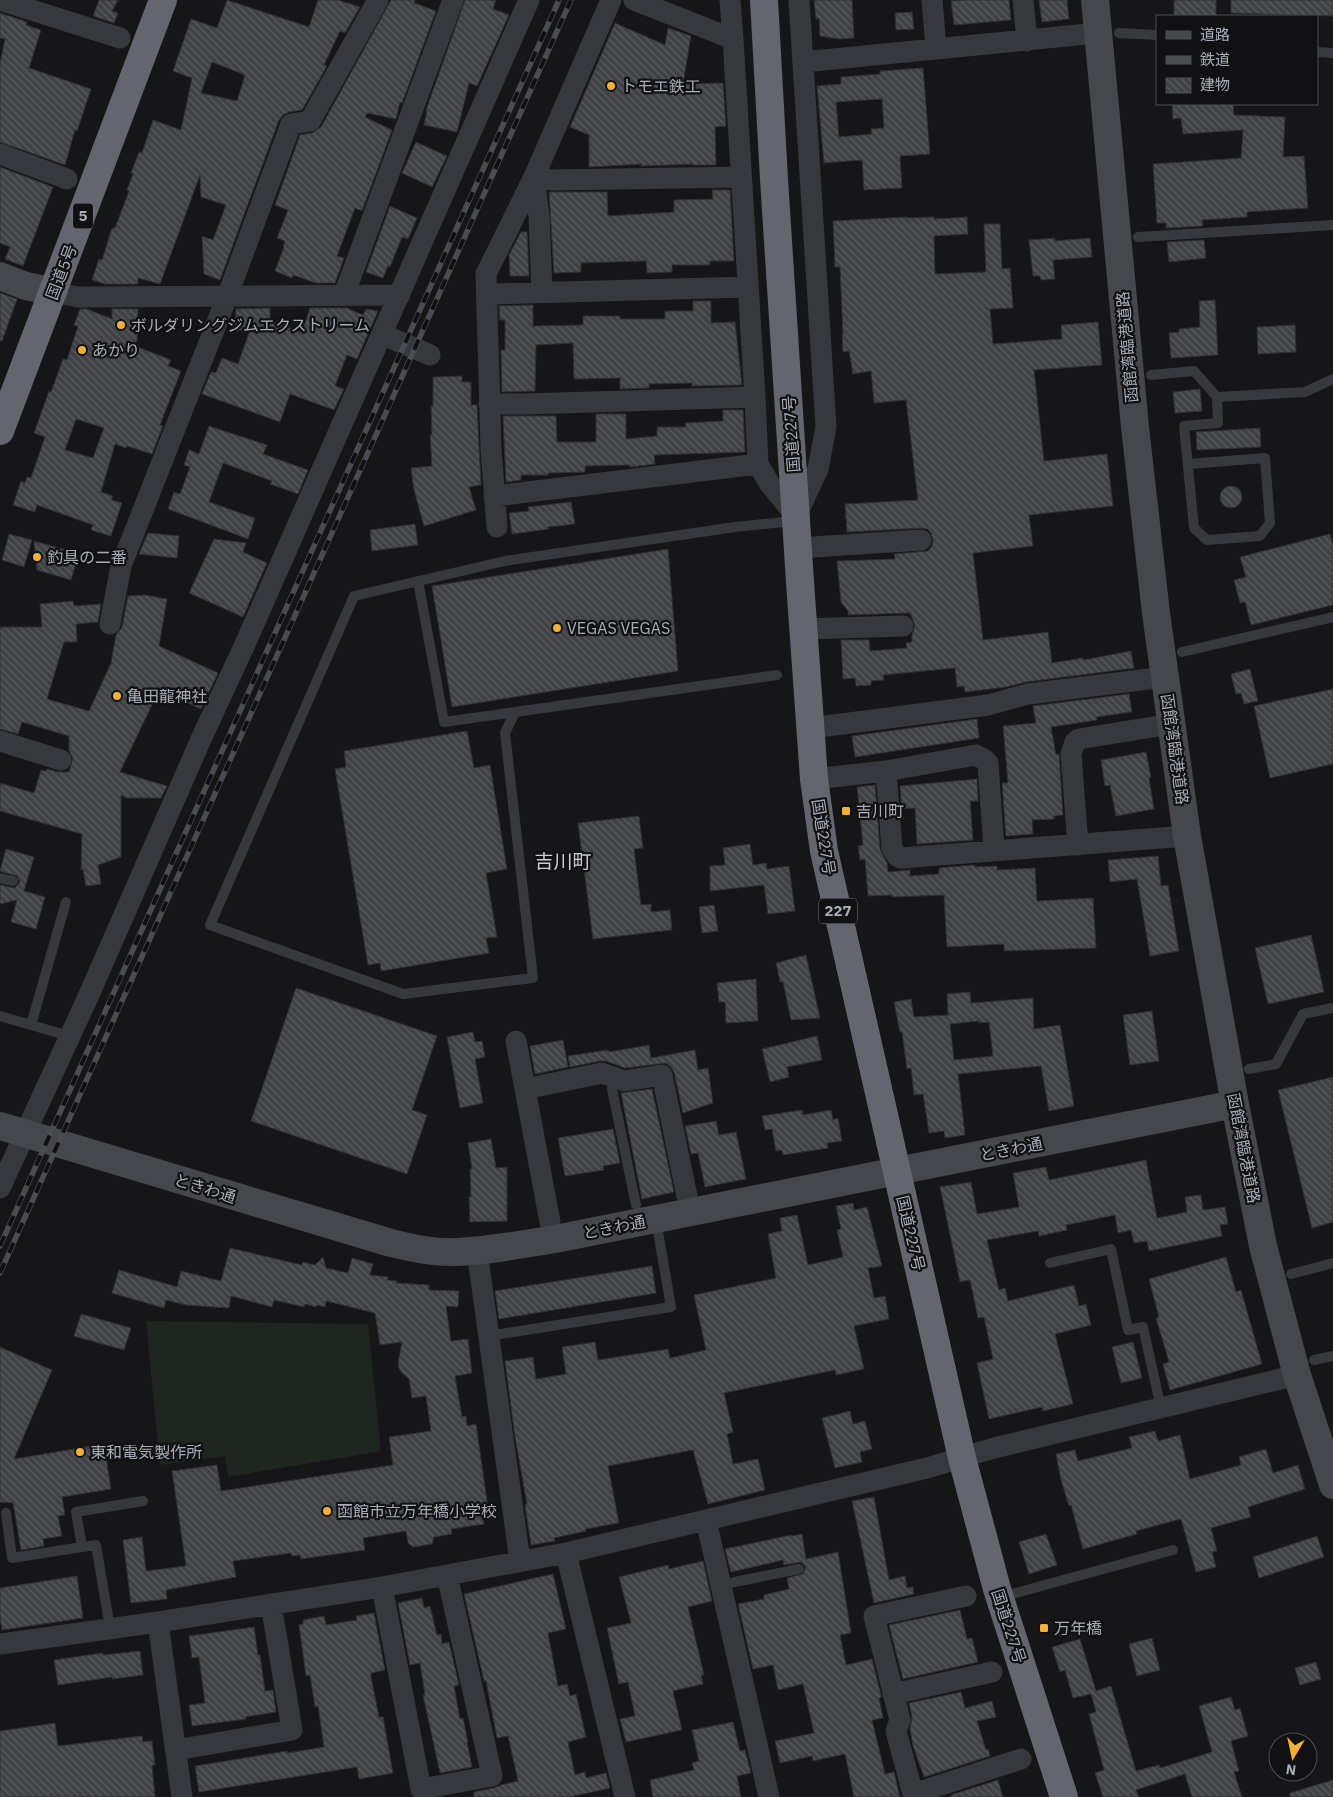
<svg xmlns="http://www.w3.org/2000/svg" width="1333" height="1797" font-family="'IBM Plex Sans','Noto Sans JP',sans-serif">
	<style>
		.pitch { fill: #1e261f }
		.building { fill: url(#building-back-hatch); stroke: #303034; fill-rule: evenodd }
		.lines { fill: none; stroke-linecap: round; stroke-linejoin: round }
		.lane { stroke: #37383d; stroke-width: 10 }
		.street { stroke: #37383d; stroke-width: 21 }
		.secondary { stroke: #45474d; stroke-width: 28 }
		.highway { stroke: #63666e; stroke-width: 28 }
		.rail-casing { stroke: #4a4c52; stroke-width: 5.5 }
		.rail { stroke: #111113; stroke-width: 4; stroke-dasharray: 11; stroke-linecap: butt }
		.poi-dot { fill: #f2b134; stroke: #111113; stroke-width: 2 }
		.labels { text-anchor: middle; stroke-width: 4.5; stroke-linejoin: round; paint-order: stroke }
		.shield { fill: #111113; stroke: #7b7e86; stroke-width: 1 }
		.shield-label { font-size: 15px; font-weight: bold; fill: #a8adb8 }
		.poi-label { font-size: 16px; fill: #a8adb8; stroke: #111113; text-anchor: start }
		.street-label { font-size: 16px; fill: #a8adb8; stroke: #111113 }
		.quarter-label { font-size: 19px; fill: #c9ccd4; stroke: #111113 }
	</style>
	<defs>
		<pattern id="building-back-hatch" width="6" height="6" patternUnits="userSpaceOnUse" patternTransform="scale(1.25)"><rect width="6" height="6" fill="#404145"/><path d="M-1 5l2 2M0 0l6 6M5-1l2 2" fill="none" stroke="#595a5e"/></pattern>
	</defs>
	<rect width="100%" height="100%" fill="#161618"/>
	<path class="pitch" d="M146,1321L368,1324L381,1451L228,1477L225,1456L160,1465Z"/>
	<path class="building" d="M99,0H118L112,11L118,13L114,23L93,16Z
		M227,0L309,27L318,0H338L360,7L345,33L340,31L324,65L327,66L302,110L289,112L283,115L279,120L220,280L204,274L202,236L213,240L226,205L201,197L200,175L160,284L138,278V284H105L92,280L99,259L102,260L112,228H115L129,191L127,190L133,174L131,173L139,152L142,153L153,120L181,130L192,78L173,71L191,19L217,28ZM212,62L245,75L237,101L201,93Z
		M391,0H415L414,3L436,11L402,103L400,102L396,119L367,113L365,117L392,130L362,211L355,208L337,256L344,258L335,283H316L293,275L292,278L275,271L284,247L283,246L285,241L277,238L288,210L275,205L300,135L312,133L321,127Z
		M465,0H496L493,9L509,15L477,86L469,83L457,132L424,125L427,110H426Z
		M814,0H852L854,38L839,39L820,36L819,19H816Z
		M965,0H1009L1011,20L954,25L951,1Z
		M1039,0H1067L1069,19L1042,22Z
		M1174,0H1216V16L1174,15Z
		M1231,0H1333V16L1231,13Z
		M912,12L914,29L896,30L895,13Z
		M0,13L27,22L26,25L41,30L29,68L91,89L77,131L75,130L65,165L0,142V63L5,39L0,38Z
		M615,23L665,45L668,28L691,36L683,84L723,83L726,126L715,127L716,165H693V164L641,166V164L589,167V135L570,127Z
		M923,68L930,154L900,156L902,188L864,190L862,160L824,163L817,86L841,84V77L880,74V71ZM882,99L884,128L871,129L872,134L839,137L836,102Z
		M1172,104H1233L1234,115L1285,117L1283,157L1304,156L1308,208L1247,212V217L1202,220L1203,226L1166,228V223H1157L1153,164L1241,158L1243,130L1183,134L1181,118L1173,119Z
		M416,142L447,156L432,187L402,173Z
		M0,167L53,187L23,266L5,259L10,247L0,243Z
		M712,190H730L734,261H710V265H672V272L647,273L646,261L581,263V272L554,273L549,192H607L608,216L674,212V200L713,199Z
		M390,206L417,218L408,239L402,237L390,267L388,266L383,278L366,272Z
		M907,217V218L934,217V219L967,217L968,234L934,236L935,274L986,272L984,224H1000L1002,269L1010,268L1013,308L990,309L993,344L1062,339L1061,325L1098,322L1102,365L1034,370L1044,461L1107,454L1113,506L1029,515L1033,546L973,553L983,640L1048,632L1052,663L1083,658V660L1131,651L1134,668L1026,682L1006,687L965,692L964,686L957,687L955,668L883,675L884,680L871,681V685L856,686L855,678L843,679L841,640H869L870,651L907,648L906,643L912,642V635L915,625L910,613L848,615V611L841,602L837,561L895,559L894,554L928,551L932,546L933,540L931,533L927,529L921,528L847,532L845,504L918,500L906,400L874,403L871,371L853,374L849,351L843,352L842,335H843L840,267H835L833,221Z
		M521,232H527L529,276H510L509,255Z
		M1055,238V241L1090,238L1092,257L1053,260L1055,279L1041,280L1040,276H1033L1029,240Z
		M1204,240L1206,258L1169,262L1167,242Z
		M0,293L17,299L2,341H0Z
		M1215,300L1218,355L1171,358L1169,333L1179,332V329L1200,327L1199,301Z
		M693,301H711V323L735,322L742,385L692,386V383L649,384V388L620,389V378L574,379L573,343L536,345L535,391L502,392L501,350H505V320H500L499,306L533,305V326L583,325V316H620V319H665V311H693Z
		M270,308V321L302,332L310,308H347L363,315L366,309L378,311L357,359L347,355L335,386L344,389L334,410L290,394L280,422L202,394L211,372L216,373L222,358L238,364L250,330H235L236,309Z
		M80,309H87L112,319V309H138L137,340L135,346L171,360L168,366L181,371L160,425L163,426L152,454L127,446L126,448L115,444L101,492L113,496L111,500L122,503L111,536L91,530L93,525L37,505L35,512L13,505L21,481L25,483L27,477L31,478L45,437L34,433L49,391L51,392L63,359L67,360L78,326L74,325ZM76,419L104,428L93,458L65,450Z
		M1295,325L1296,352L1258,354L1257,327Z
		M462,376V382H471V405H477V407L481,485L469,487L476,510L424,526L414,490L411,468L432,466L430,435H432L431,406H433V377Z
		M1200,389L1202,411L1175,413L1173,392Z
		M723,410H743L745,452L654,455L655,464L630,467V465L585,466V472L548,473V475H521V480L506,482L503,416H556L557,442H596V414H626V439L657,436V427H686L685,423L723,421Z
		M209,426L267,445L263,454L308,470L298,494L270,484L272,481L223,463L209,502L255,518L248,539L168,509L174,492L180,494L190,467L184,465L189,450L199,454Z
		M1260,428L1261,447L1197,450L1196,432Z
		M1220 497a11 11 0 1 1 22 0a11 11 0 1 1-22 0Z
		M571,502L575,524L548,527L549,529L512,534L509,513L529,511L528,507Z
		M415,524L418,545L372,551L370,530Z
		M148,533L179,536L177,558L139,554Z
		M9,534L32,540L24,567L2,560Z
		M1330,534L1333,544V605L1251,625L1245,602L1240,603L1234,580L1246,577L1240,557Z
		M214,539L246,543L243,552L267,563L243,617L189,593Z
		M34,541L77,553V560L71,580L37,570Z
		M668,549L678,671L452,707L432,586Z
		M145,595L167,599L159,646L218,673L201,709L159,690L120,772L167,786L161,798H127L121,795V857L98,865L101,884L86,886L83,869L81,870L82,834L0,811V783L34,793L41,770L46,771L47,769L58,772H69L73,758L69,751V736L22,722L18,734L0,729V627H42L40,604L73,601L74,606L101,604L98,622L76,624L77,642H64L47,699L89,711L111,663L116,635L122,627L128,596Z
		M1250,669L1258,701L1244,704L1241,693L1236,694L1231,674Z
		M1333,689V764L1270,778L1254,706Z
		M1129,694L1132,712L1096,717L1097,720L1051,727L1056,755L1059,754L1063,815L1054,816V819L1032,820L1033,834L1006,836L1002,783H1008L1003,726L1036,723L1033,706Z
		M977,719L979,738L855,757L852,736Z
		M467,731L474,768L490,765L507,869L486,873L497,937L486,938L489,953L381,971L380,963L368,965L335,769L346,767L344,751Z
		M1146,752L1151,777L1149,778L1154,809L1116,816L1110,785L1105,786L1101,760Z
		M977,779L978,801H970L973,840L917,844L915,808L902,809L900,786Z
		M875,785L880,849L887,863L888,872L910,870V876L939,874V868L974,865L975,867L997,866V870L1035,868L1037,901L1093,898L1096,948L1004,951V944L947,947L944,895L892,897V895L868,896L865,859L860,860L858,846L863,845L857,787Z
		M639,816L643,848L634,849L641,905L651,904V912L670,910L672,930L593,939L578,823Z
		M750,844L753,865L766,863L767,869L789,866L795,911L768,914L764,885L710,891V866L725,865L723,848Z
		M6,849L34,857L24,891L45,897L36,929L11,922L17,900L0,904V885L15,888L20,882L17,876L0,871Z
		M1158,856L1161,886L1168,885L1179,951L1150,956L1137,879L1110,882L1108,860Z
		M714,905L718,931L702,933L699,907Z
		M1311,935L1324,992L1268,1004L1255,948Z
		M806,955L820,1018L791,1020L783,982H780L776,963Z
		M756,979L758,1021L726,1023L725,1002H719L717,983Z
		M296,988L437,1036L412,1110L427,1115L407,1174L251,1121Z
		M970,992L971,1003L1033,998L1034,1029L1060,1025L1074,1106L1049,1111L1041,1066L958,1074L965,1135L945,1138L944,1131L929,1133L923,1094L914,1095L911,1068L907,1069L902,1032H900L894,1002L911,999L914,1017L948,1015V1016L947,994ZM979,1021V1023L989,1022L993,1056L954,1060L950,1024Z
		M1152,1011L1159,1061L1130,1065L1123,1015Z
		M473,1032L475,1042L482,1041L485,1057L475,1059L483,1103L460,1108L447,1037Z
		M817,1036L822,1060L787,1067L789,1077L770,1082L762,1049Z
		M563,1040L568,1067L535,1074L530,1046Z
		M649,1045L651,1058L695,1050L698,1070L708,1068L713,1103L683,1113L674,1072L671,1067L666,1063L625,1068L606,1061H600L570,1067L568,1056L608,1050L609,1052Z
		M1333,1077V1222L1312,1228L1278,1090Z
		M652,1089L674,1192L642,1199L621,1093Z
		M802,1110L803,1115L831,1110L833,1120L838,1118L842,1141L827,1143L828,1148L783,1155L782,1150L776,1151L772,1129L765,1130L762,1116Z
		M716,1121L719,1135L736,1132L746,1179L705,1187L698,1153L691,1154L685,1126Z
		M613,1129L620,1163L603,1166L604,1170L565,1176L558,1138Z
		M491,1139L496,1168L507,1167V1221L470,1222L469,1197H471L470,1169H472L468,1143Z
		M1146,1160L1157,1218L1187,1212L1185,1197L1201,1195L1203,1210L1225,1207L1228,1224L1220,1225L1222,1236L1149,1251L1147,1241L1134,1243L1131,1230L1118,1233L1115,1215L1066,1225L1067,1230L1039,1236L1038,1231L987,1240L999,1290L1005,1288L1008,1301L1074,1285L1079,1306L1086,1304L1091,1325L1055,1334L1073,1404L1043,1411L1042,1407L989,1419L977,1363L993,1359L984,1317L978,1318L970,1280L960,1282L940,1187L971,1182L977,1214L1019,1207L1013,1173L1046,1167L1049,1180Z
		M853,1203L854,1210L867,1207L882,1266L868,1268L874,1298L885,1296L889,1319L854,1326L864,1369L836,1375L835,1370L724,1393L733,1432L727,1434L733,1464L758,1459L765,1490L708,1504L693,1450L608,1466L619,1523L585,1529L586,1531L554,1538L555,1541L531,1545L525,1505L527,1504L515,1437L505,1361L533,1357L536,1379L566,1374L562,1347L595,1342L598,1360L668,1349L670,1358L706,1350L694,1295L776,1278L768,1234L782,1231L780,1218L797,1215L808,1265L843,1257L837,1230L841,1229L836,1206Z
		M230,1248L302,1265L303,1262L315,1265L323,1257L326,1268L348,1273L352,1258L373,1264L370,1275L388,1277L387,1280L397,1281L396,1283L429,1285V1290L459,1291L458,1307L446,1306L451,1341L468,1339L472,1373L455,1376L462,1417L466,1416L467,1426L476,1424L489,1515L483,1516L484,1524L451,1529L452,1534L434,1537L432,1544L413,1547L408,1543L406,1531L363,1538L365,1550L301,1559L300,1555L292,1556L291,1553L233,1561L236,1577L166,1590L167,1599L131,1603L123,1540L142,1537L146,1571L186,1566L172,1471L217,1465L221,1491L393,1465L389,1437L431,1431L426,1396L412,1398L409,1379L401,1372L399,1368L398,1363L402,1342L380,1345L375,1313L326,1301L325,1307L317,1305L316,1307L305,1304L304,1307L274,1300L272,1307L231,1296L229,1308L186,1305L166,1300L164,1308L112,1293L119,1270L177,1287L181,1271L221,1281Z
		M1226,1257L1236,1292L1241,1290L1262,1364L1170,1390L1163,1364L1169,1362L1156,1318L1159,1317L1149,1279Z
		M652,1266L656,1293L499,1319L495,1291Z
		M81,1314L131,1328L124,1350L74,1336Z
		M1133,1342L1142,1378L1121,1383L1112,1347Z
		M0,1347L52,1370L14,1459L104,1444L111,1489L62,1497L65,1515L58,1516L62,1536L43,1539L44,1546L21,1550L13,1503L0,1502Z
		M850,1411L853,1424L865,1421L872,1449L860,1452L862,1462L835,1468L822,1418Z
		M1155,1431L1158,1441L1180,1435L1190,1479L1241,1465L1239,1457L1266,1449L1273,1473L1298,1465L1305,1489L1248,1507L1251,1517L1211,1528L1217,1551L1212,1552L1216,1567L1196,1572L1181,1519L1136,1531L1137,1534L1083,1549L1071,1505L1069,1506L1061,1480L1056,1454L1075,1450L1078,1461L1132,1448L1129,1437Z
		M874,1497L889,1580L905,1576L907,1588L913,1587L914,1594L874,1603L852,1501Z
		M802,1534L806,1559L838,1552L851,1633L840,1635L846,1665L872,1659L881,1695V1697L879,1698L883,1718L872,1720L885,1774L894,1772L900,1797H854L845,1754L813,1761L812,1756L780,1763L775,1741L814,1733L803,1684L778,1690L773,1665L753,1669L738,1604L764,1599V1595L789,1589L787,1578L803,1574L806,1567L801,1562L784,1565L783,1560L731,1572L725,1549L791,1535L792,1536Z
		M1046,1534L1057,1565L1029,1574L1019,1542Z
		M1317,1536L1324,1557L1259,1578L1253,1557Z
		M703,1561L712,1601L688,1607L704,1675H701L703,1684L673,1691L682,1730L626,1742L620,1719L635,1716L628,1682L619,1684L607,1628L631,1623L619,1577L668,1565L669,1569Z
		M553,1574L566,1629L548,1633L558,1686L567,1684L570,1696L576,1694L586,1737L568,1742L575,1775L585,1772L586,1778L606,1773L610,1788L570,1797H474V1792L494,1788L501,1785L518,1781L508,1736L497,1738L486,1681H484L464,1594Z
		M77,1576L83,1618L2,1630L0,1617V1588Z
		M422,1598L424,1608L430,1606L437,1635L441,1634L442,1644L449,1642L459,1685L454,1686L460,1719L463,1718L468,1742H467L472,1767L440,1773L423,1695H425L420,1663L410,1665L398,1603Z
		M960,1610L967,1639L972,1638L978,1662L903,1679L889,1625Z
		M374,1613L385,1670L371,1673V1677L379,1717H383L393,1773L359,1779L357,1767L199,1792L195,1766L287,1751V1753L324,1747L318,1706L315,1707L310,1675L306,1676L299,1625L303,1624V1620L324,1616L326,1625L357,1620L356,1616Z
		M254,1627L258,1655H260L265,1691L273,1690L276,1712L245,1717L246,1719L192,1726L189,1705L205,1703L199,1657L192,1658L189,1636Z
		M1152,1638L1160,1670L1137,1676L1129,1644Z
		M1080,1639L1096,1691L1111,1686L1136,1771L1159,1765L1160,1768L1212,1752L1199,1706L1231,1697L1235,1710L1240,1708L1248,1736L1231,1741L1239,1771L1234,1772L1242,1797H1192L1185,1774L1136,1790L1139,1797H1103L1095,1773L1104,1770L1089,1714L1096,1712L1091,1694L1073,1698L1065,1670L1060,1672L1052,1647Z
		M140,1651L143,1675L112,1679V1677L58,1685L54,1660L102,1653L103,1655Z
		M1316,1662L1321,1679L1300,1685L1295,1668Z
		M961,1692L965,1708L992,1701L996,1717L977,1721L986,1750L988,1749L990,1756L924,1777L913,1746L910,1729L912,1717L909,1703Z
		M733,1722L740,1751L745,1750L751,1773L737,1776L741,1797H653L650,1780L694,1770L692,1763L699,1761L692,1730Z
		M55,1723L58,1746L142,1736L143,1742L152,1741L155,1765H152L155,1797H0V1731Z
		M998,1780L1003,1797H951V1795Z
		M1333,1780V1797H1290V1793Z"/>
	<g class="lines">
		<path class="lane" d="M1119,33L1157,35
			M1317,52L1333,53
			M1138,237L1333,225
			M1151,375L1194,371L1217,397L1218,423L1184,426L1194,528L1207,540L1260,536L1270,523L1265,458L1188,464
			M1217,397L1305,392L1333,379
			M418,581L444,722L515,712
			M1182,652L1333,617
			M777,675L515,712L505,733L533,978L403,994L210,925L354,596L505,561L735,527L794,521
			M0,878L13,881
			M0,1016L69,1036
			M31,1025L66,902
			M1249,1069L1276,1064L1303,1014L1333,1008
			M614,1078L612,1089L636,1205
			M1050,1263L1111,1249L1128,1330L1143,1327L1161,1408
			M1291,1274L1333,1263
			M488,1336L671,1307L656,1220
			M1314,1360L1333,1356
			M6,1513L12,1558L82,1547
			M720,1585L799,1569
			M1001,1597L1173,1550
			M110,1628L96,1545L82,1547L76,1512L143,1501"/>
		<path class="street" d="M0,0L120,38
			M634,0L733,39L755,397L758,464L769,483L796,516L818,469L826,427L799,0
			M730,0L733,39
			M932,0L936,48
			M1023,0L1027,41
			M803,62L1098,33
			M0,154L67,179
			M54,292L78,297L400,295
			M542,292L539,216L534,177L552,180L741,177
			M487,294L747,287
			M344,295L453,0
			M393,339L430,355
			M489,404H526L755,397
			M494,496L758,464
			M497,527L491,449L486,274L534,177L611,0
			M798,548L921,540
			M110,624L121,566L227,297L291,124L310,121L378,0
			M803,629L903,626
			M811,728L988,705L1028,694L1165,677
			M0,741L61,760
			M886,771L892,848L897,856L901,858L1187,836
			M814,779L886,771L976,755L985,760L988,763L994,850
			M1078,845L1071,754L1075,742L1079,739L1171,724
			M516,1041L550,1222
			M525,1089L602,1073L624,1081L662,1075L687,1196
			M0,1188L88,997L202,737L246,642L529,0
			M477,1251L520,1561
			M709,1533L769,1797
			M566,1553L625,1797
			M382,1587L421,1789L492,1776L447,1575
			M966,1596L874,1616L900,1720L896,1731L913,1794L1021,1759
			M158,1622L182,1797
			M0,1644L158,1622L382,1587L566,1553L927,1468L994,1448L1297,1375
			M893,1694L992,1672
			M176,1750L292,1730L271,1604"/>
		<path class="secondary" d="M1095,0L1135,427L1156,613L1187,836L1235,1104L1263,1246L1297,1375L1333,1485
			M0,276L26,286L54,292
			M0,1126L391,1243C412,1248 434,1253 456,1252C489,1251 523,1244 555,1239L1235,1104"/>
		<path class="highway" d="M764,0L774,179L800,582L814,779L824,851L962,1458L997,1589L1064,1797
			M0,431L163,0"/>
		<defs>
			<path id="rail" d="M0,1246L559,0
				M0,1273L571,0"/>
		</defs>
		<use href="#rail" class="rail-casing"/>
		<use href="#rail" class="rail"/>
	</g>
	<g class="poi-dot">
		<circle cx="611" cy="86" r="5"/>
		<circle cx="121" cy="325" r="5"/>
		<circle cx="82" cy="350" r="5"/>
		<circle cx="37" cy="557" r="5"/>
		<circle cx="557" cy="628" r="5"/>
		<circle cx="117" cy="696" r="5"/>
		<rect x="841" y="806" width="10" height="10" rx="2.5"/>
		<circle cx="80" cy="1452" r="5"/>
		<circle cx="327" cy="1511" r="5"/>
		<rect x="1039" y="1623" width="10" height="10" rx="2.5"/>
	</g>
	<g class="labels">
		<g class="shield">
			<rect x="73" y="203.5" width="20" height="25" rx="4"/>
			<rect x="819" y="898.5" width="38" height="25" rx="4"/>
		</g>
		<g class="shield-label">
			<text x="83" y="221">5</text>
			<text x="838" y="916">227</text>
		</g>
		<g class="poi-label">
			<text x="621" y="92">トモエ鉄工</text>
			<text x="131" y="331">ボルダリングジムエクストリーム</text>
			<text x="92" y="356">あかり</text>
			<text x="47" y="563">釣具の二番</text>
			<text x="567" y="634">VEGAS VEGAS</text>
			<text x="127" y="702">亀田龍神社</text>
			<text x="856" y="817">吉川町</text>
			<text x="90" y="1458">東和電気製作所</text>
			<text x="337" y="1517">函館市立万年橋小学校</text>
			<text x="1054" y="1634">万年橋</text>
		</g>
		<g class="street-label">
			<text transform="translate(61 272) rotate(-69)" y="6">国道5号</text>
			<text transform="translate(1127 347) rotate(-95)" y="6">函館湾臨港道路</text>
			<text transform="translate(791 434) rotate(-94)" y="6">国道227号</text>
			<text transform="translate(1175 749) rotate(82)" y="6">函館湾臨港道路</text>
			<text transform="translate(824 837) rotate(81)" y="6">国道227号</text>
			<text transform="translate(1244 1148) rotate(79)" y="6">函館湾臨港道路</text>
			<text transform="translate(1011 1149) rotate(-11)" y="6">ときわ通</text>
			<text transform="translate(205 1188) rotate(17)" y="6">ときわ通</text>
			<text transform="translate(614 1227) rotate(-11)" y="6">ときわ通</text>
			<text transform="translate(911 1233) rotate(77)" y="6">国道227号</text>
			<text transform="translate(1009 1626) rotate(72)" y="6">国道227号</text>
		</g>
		<g class="quarter-label">
			<text x="563" y="868">吉川町</text>
		</g>
	</g>
	<rect x="1156" y="15" width="162" height="90" fill="#111113" stroke="#4d4f55"/>
	<rect x="1166" y="31" width="25" height="8" fill="#45474d" stroke="#4d4f55"/>
	<text x="1200" y="40" font-size="15" fill="#a8adb8">道路</text>
	<rect x="1166" y="56" width="25" height="8" fill="#4a4c52" stroke="#4d4f55"/>
	<text x="1200" y="65" font-size="15" fill="#a8adb8">鉄道</text>
	<rect x="1166" y="78" width="25" height="15" fill="url(#building-back-hatch)" stroke="#4d4f55"/>
	<text x="1200" y="90" font-size="15" fill="#a8adb8">建物</text>
	<g transform="translate(1293 1757) rotate(189)"><circle r="24" fill="#111113" stroke="#4d4f55"/>
	<path d="M0-4L9 19L0 12L-9 19Z" fill="#f2b134"/>
	<text y="-8" font-size="14" font-weight="bold" text-anchor="middle" fill="#a8adb8">N</text>
	</g>
</svg>
